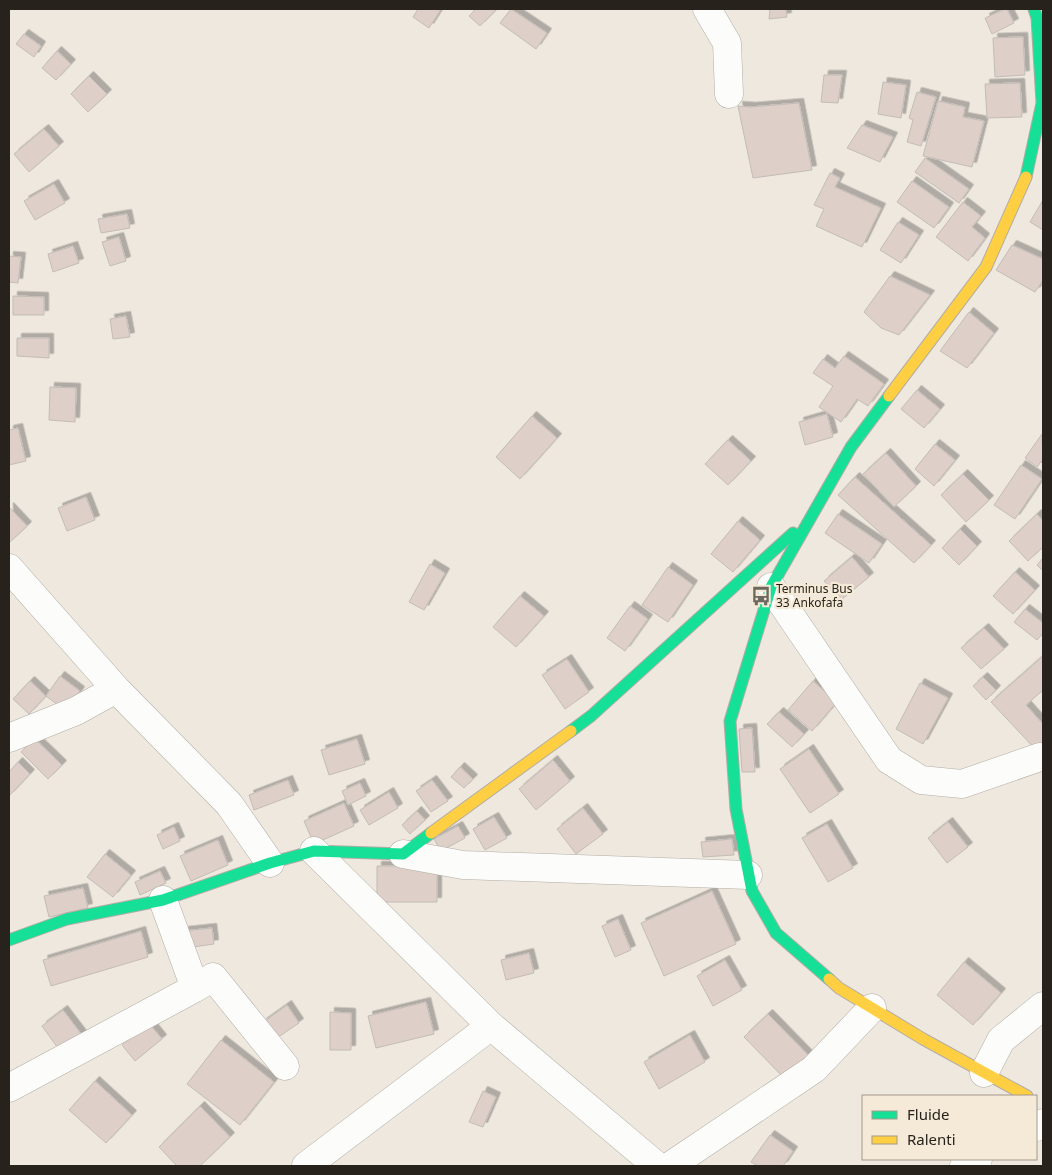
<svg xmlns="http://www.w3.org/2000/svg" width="1052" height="1175" font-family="'Noto Sans',sans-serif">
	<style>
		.building { fill: #decfc8; stroke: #c3bcb7; filter: url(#shadow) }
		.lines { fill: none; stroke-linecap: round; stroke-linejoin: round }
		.street-casing { stroke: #b2ada5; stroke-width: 29 }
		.fast-casing { stroke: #b2ada5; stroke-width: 13 }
		.slow-casing { stroke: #b2ada5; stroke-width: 13 }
		.street { stroke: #fcfcfa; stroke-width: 28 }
		.fast { stroke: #16e098; stroke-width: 11 }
		.slow { stroke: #ffcf43; stroke-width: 11 }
		.labels { text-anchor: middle; stroke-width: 4.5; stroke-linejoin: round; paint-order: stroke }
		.poi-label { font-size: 12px; fill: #27231c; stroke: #f5e9d7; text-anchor: start }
	</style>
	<defs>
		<filter id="shadow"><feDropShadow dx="4.5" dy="-4.5" stdDeviation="0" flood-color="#0004"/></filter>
	</defs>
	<rect width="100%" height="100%" fill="#eee8de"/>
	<path class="building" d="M418,9H441L429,28L413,17Z
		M476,9H497L480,26L469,16Z
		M511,9L547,33L536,49L500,23Z
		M770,9H789L786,10L787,17L769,19Z
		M1005,9H1007L1014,23L992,34L985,18Z
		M24,34L41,46L34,57L16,44Z
		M1023,37L1025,75L995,77L993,38Z
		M57,51L71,64L56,80L42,68Z
		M824,75H842L838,103L821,102Z
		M89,76L107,94L88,112L71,94Z
		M883,82L906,85L901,118L878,114Z
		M1020,83L1022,117L987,118L985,84Z
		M917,92L936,97L921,146L907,142L913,120L909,118Z
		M938,101L965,107L963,117L984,121L972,167L923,156Z
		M799,103L812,170L753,178L738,106L751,107Z
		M862,125L893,137L880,162L847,148Z
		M44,129L59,146L29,172L14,154Z
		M925,158L969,189L959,203L915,172Z
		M830,173L840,178L835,187L881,208L862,247L816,226L824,209L814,205Z
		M912,181L949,207L934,228L897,202Z
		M54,184L65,203L35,220L24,201Z
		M1043,200V230L1030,222Z
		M963,202L981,216L972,227L985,238L968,261L936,237Z
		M127,214L130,228L101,233L98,219Z
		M898,222L919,235L901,263L880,250Z
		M119,237L126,261L110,266L102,242Z
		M1012,245L1043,259V280L1035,292L996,270Z
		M73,246L79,263L53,272L48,254Z
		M9,256L21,257L18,283L9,282Z
		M890,276L930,295L899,335L881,328L864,312Z
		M13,296L44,297V315H13Z
		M969,312L994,333L967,368L940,351Z
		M126,316L130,337L113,339L110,319Z
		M17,338H49V358L17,356Z
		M844,356L884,384L868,406L857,399L841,422L819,407L833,386L813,373L823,359L835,368Z
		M50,387L76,388L75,422L49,420Z
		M917,390L940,409L924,428L901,409Z
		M827,414L833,437L805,445L799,422Z
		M532,416L557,438L520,479L496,457Z
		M18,428L26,461L9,465V430Z
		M1042,434L1043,459L1037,467L1025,458Z
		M728,440L751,461L728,485L705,464Z
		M935,444L955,460L934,486L915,469Z
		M886,453L916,486L894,507L863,474Z
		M1021,465L1042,479L1015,519L994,505Z
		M963,474L989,500L966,522L941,495Z
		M855,477L931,545L914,563L838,495Z
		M86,497L95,520L67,531L58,508Z
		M9,507L27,526L9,543Z
		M838,514L882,544L869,563L825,533Z
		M1037,514L1043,521V547L1028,561L1009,541Z
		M738,521L760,540L733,572L711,554Z
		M960,529L977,546L959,565L942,548Z
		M852,557L869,577L841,600L824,581Z
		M1043,558V571L1037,565Z
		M430,564L445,573L424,610L409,602Z
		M668,567L693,585L668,622L642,605Z
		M1015,572L1035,590L1013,614L993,596Z
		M520,596L544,616L516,647L493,627Z
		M630,606L648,619L625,651L607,638Z
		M1025,609L1043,623V633L1037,640L1014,622Z
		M984,628L1004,649L981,669L961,648Z
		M1043,656V690L1026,705L1043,724V746L1038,752L991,702Z
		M567,659L589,692L565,709L542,675Z
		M60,676L80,691L66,711L46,696Z
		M983,677L996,690L986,700L973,686Z
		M30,681L46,696L29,714L13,699Z
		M813,681L837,702L812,731L788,710Z
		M920,683L948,698L923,744L896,729Z
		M779,712L804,734L792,747L767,724Z
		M752,728L755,772H742L739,729Z
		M34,738L62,765L48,779L21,752Z
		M357,739L365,764L329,775L321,750Z
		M809,749L839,794L810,813L780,769Z
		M553,760L570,781L536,810L519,789Z
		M18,762L30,774L9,796V772Z
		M460,767L473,779L464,788L451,777Z
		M288,780L294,795L254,810L249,795Z
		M432,780L448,801L431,812L416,791Z
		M360,783L366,796L348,805L342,791Z
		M389,792L398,808L369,825L360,810Z
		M344,803L354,826L314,844L304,821Z
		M583,808L603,834L576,854L557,829Z
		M417,811L425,820L410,834L402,825Z
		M494,817L507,838L485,850L473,829Z
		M948,822L968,847L947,863L928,838Z
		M827,824L853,868L828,882L802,838Z
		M458,826L465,838L441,851L434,839Z
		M174,827L180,841L163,849L157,835Z
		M732,839L734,855L703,857L701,842Z
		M218,840L228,865L191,881L180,856Z
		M105,854L131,875L113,897L87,877Z
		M377,866H437V902H377Z
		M160,871L166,883L140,895L135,882Z
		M83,888L88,908L49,917L44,896Z
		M712,891L736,944L664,976L641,923Z
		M618,919L631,950L615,957L602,926Z
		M212,928L214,944L186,948L184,931Z
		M141,931L148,957L51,986L43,960Z
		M529,953L534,973L506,980L501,960Z
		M725,960L742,990L713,1006L697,976Z
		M964,962L1001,993L973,1025L937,995Z
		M426,1002L434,1034L376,1048L368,1016Z
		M287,1005L299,1023L274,1040L262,1023Z
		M63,1010L82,1035L60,1051L42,1026Z
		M330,1012L351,1013V1050H330Z
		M768,1014L808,1055L784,1078L744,1037Z
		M149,1023L162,1039L135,1061L122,1045Z
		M690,1035L705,1062L659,1089L644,1062Z
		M221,1040L274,1082L240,1125L187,1084Z
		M95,1081L132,1115L106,1143L69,1110Z
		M483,1091L496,1097L483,1127L469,1122Z
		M200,1106L230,1137L200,1166H177L159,1147Z
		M770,1135L793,1151L783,1166H758L751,1162Z"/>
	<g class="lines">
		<defs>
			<path id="street" d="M707,9L727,43L729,94
				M9,568L116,689L229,804L270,863
				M771,587L889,760L921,780L962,784L1040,757
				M9,738L76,711L116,689
				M314,851L491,1026L657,1166
				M403,854L463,865L748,875
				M163,900L195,988L213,977L285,1066
				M984,1073L1001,1040L1043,1006
				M9,1088L195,988
				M1036,1127L1043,1123
				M306,1166L491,1026
				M670,1166L814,1069L872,1008
				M964,1166L978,1159"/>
			<path id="fast" d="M1026,177L1042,103L1037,18L1034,9
				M571,731L591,716L793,533
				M9,940L67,919L163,900L270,863L314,851L403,854L431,833
				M829,979L776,933L752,891L736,809L730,721L771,587L851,447L889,396"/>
			<path id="slow" d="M889,396L986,267L1026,177
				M431,833L571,731
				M829,979L839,988L923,1039L1027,1096"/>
		</defs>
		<use href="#street" class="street-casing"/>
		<use href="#fast" class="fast-casing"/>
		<use href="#slow" class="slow-casing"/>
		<use href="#street" class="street"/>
		<use href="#fast" class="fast"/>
		<use href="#slow" class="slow"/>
	</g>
	<defs>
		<symbol id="bus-bare" viewBox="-9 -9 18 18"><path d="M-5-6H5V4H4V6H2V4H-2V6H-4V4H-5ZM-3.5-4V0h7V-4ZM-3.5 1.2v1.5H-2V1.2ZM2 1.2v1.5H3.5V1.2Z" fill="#6d6860" stroke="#f5e9d7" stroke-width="2.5" paint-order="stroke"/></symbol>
	</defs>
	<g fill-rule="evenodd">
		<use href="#bus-bare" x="747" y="582" width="28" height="28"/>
	</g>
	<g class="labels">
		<g class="poi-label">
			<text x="776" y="593">Terminus Bus<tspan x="776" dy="14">33 Ankofafa</tspan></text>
		</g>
	</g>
	<rect width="1052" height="1175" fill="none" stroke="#27231c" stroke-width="20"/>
	<rect x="862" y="1095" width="175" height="65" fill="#f5e9d7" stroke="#a39a8c"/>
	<rect x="872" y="1111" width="25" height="8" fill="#16e098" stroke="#a39a8c"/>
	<text x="907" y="1120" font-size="15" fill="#27231c">Fluide</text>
	<rect x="872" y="1136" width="25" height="8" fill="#ffcf43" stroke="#a39a8c"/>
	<text x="907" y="1145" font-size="15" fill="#27231c">Ralenti</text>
</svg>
